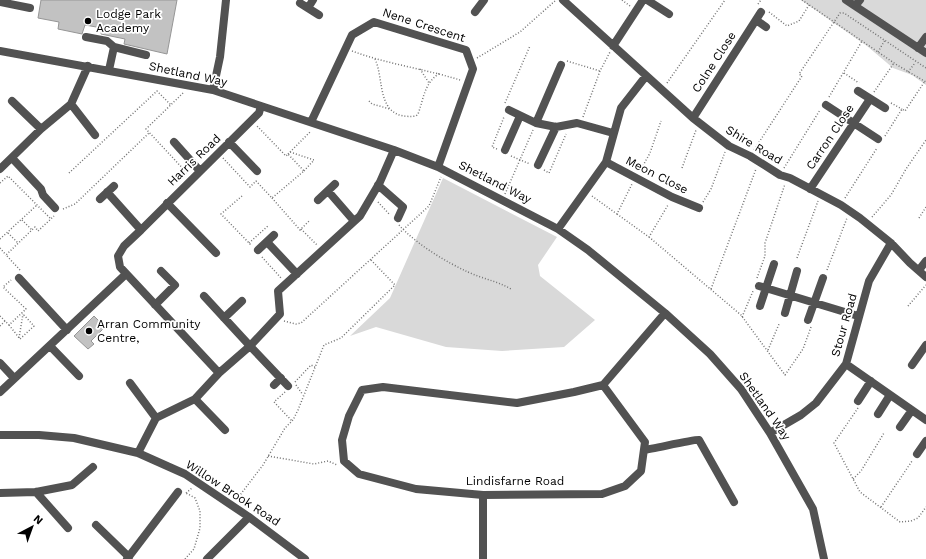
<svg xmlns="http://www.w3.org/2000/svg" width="926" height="559" font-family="'Work Sans',sans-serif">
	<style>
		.green { fill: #d9d9d9 }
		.building { fill: #c2c2c2; stroke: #969696 }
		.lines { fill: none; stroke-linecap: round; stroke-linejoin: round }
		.path { stroke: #747474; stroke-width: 1.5; stroke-dasharray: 1 2; stroke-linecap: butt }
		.minor { stroke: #525252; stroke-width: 8 }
		.poi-dot { fill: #000; stroke: #fff; stroke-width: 1.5 }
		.labels { text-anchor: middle; stroke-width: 3.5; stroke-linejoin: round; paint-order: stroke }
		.poi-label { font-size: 12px; fill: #000; stroke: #fff; text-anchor: start }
		.street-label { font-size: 12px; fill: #000; stroke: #fff }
	</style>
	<rect width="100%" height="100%" fill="#fff"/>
	<path class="green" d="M801,0H926V85L912,75L893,68L867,46Z
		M443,178L557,237L538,265L540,276L595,320L564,347L502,351L446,347L376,327L350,336L390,298Z"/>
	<path class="building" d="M41,0H177L167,54L124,44L125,39L101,34L102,28L85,25L82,34L58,29L59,22L38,18Z
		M94,316L105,327L91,341L94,344L88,349L74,336Z"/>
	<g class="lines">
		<path class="path" d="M622,0L630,6
			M802,0L897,65L926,82
			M758,4L761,0
			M769,12L787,26L799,21L809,5
			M352,51C387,64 425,69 460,80
			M878,52L885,40
			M477,58L520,32L556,0
			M375,59C385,80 375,121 416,116L418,114C424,98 424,83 440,73
			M567,61L600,71
			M420,69L429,83
			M908,72L915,63
			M844,73L859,83
			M667,83L725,0
			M874,92L894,63
			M183,93L146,129L187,173
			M829,97L862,41
			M369,101L372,104L390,109
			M505,103L530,46
			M891,103L902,109
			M583,117L600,71L610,52
			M885,136L902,109L905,111L925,81
			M497,149L492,147L504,117
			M754,150L802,76L799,74L840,13H844L926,68
			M290,152L311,131
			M288,154L290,152L314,160L304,171
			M511,156L530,164
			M223,158L250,187L256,181L272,198L304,171L288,154L286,156L257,126
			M682,168L696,130
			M784,168L820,110
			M544,170L549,173L566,134
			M640,171L650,153L661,121
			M69,173L157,91L171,105
			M0,183L8,176L51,219
			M505,194L533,130
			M242,196L221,214L251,245
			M592,196L617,214L632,184
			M272,198L300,230L310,220
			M845,198L877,148
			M378,202L390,215
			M703,202L711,189L725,152
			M63,209L75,204L149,133
			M617,214L649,237L668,205
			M872,217L891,195L906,169L926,140
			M919,218L926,207
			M22,220L32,230
			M399,225C416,244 446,262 468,272C483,279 497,281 511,289
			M301,229L317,245
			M8,233L18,243
			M649,237L741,315L785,375L803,349L811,327
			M0,239L37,205
			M249,243L269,225
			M0,248L6,255
			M262,257L281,278
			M797,258L818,201
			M20,270L6,255L35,227L38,231L54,216
			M827,270L847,218
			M757,278L765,256V243L785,184
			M711,289L756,169
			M908,306L926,285
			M0,316L9,325L26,309L3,287L11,280
			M742,317L753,291
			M284,321L296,324L301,323L429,206L441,177
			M9,325L20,339L34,326L22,313
			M0,326L5,321
			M19,338L23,314
			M768,350L779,324
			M295,382L311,365L315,367
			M296,385L303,395
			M285,392L274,402L292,421
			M858,408L834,443L860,492L900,522L911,521L918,518L926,507
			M268,456L314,464L328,461L337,465
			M853,479L861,471L884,433
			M186,493L192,488
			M237,499L263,465L285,428L293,420L298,410L324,345L341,338L395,285L371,260
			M881,507L912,461
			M185,559L194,549L200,528V511L195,498L186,493"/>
		<path class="minor" d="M563,0L693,118L729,146L750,156L780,175L790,178L841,205L860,218L891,243L910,263L926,277
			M647,0L669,14
			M846,0L855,6
			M860,0L855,6L926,53
			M0,2L30,8
			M300,3L319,15
			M308,8L313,0
			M475,12L484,0
			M756,20L766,27
			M86,37L107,41L114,47
			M613,46L643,0
			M918,48L926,37
			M0,51L213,90L394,150L438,167L558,229L588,250L665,313L710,354L741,389L770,433L813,509L824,559
			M109,70L114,47L146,55
			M213,90L220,57L226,0
			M858,91L885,108
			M12,101L41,129
			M71,104L95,135
			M826,105L878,139
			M509,110L536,123L556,127L577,123L613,133
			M693,118L761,12
			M311,122L352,35L374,22L466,50L473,69L438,167
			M536,123L561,65
			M174,142L200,171
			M229,142L257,171
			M505,150L520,116
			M12,158L41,189L43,195L55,208
			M606,162L672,197L699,208
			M538,165L556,127
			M0,169L41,129L71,104L88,66
			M378,185L403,207L398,218
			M810,189L870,99
			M328,191L354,221
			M107,192L141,230L259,113L261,106
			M100,199L114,186
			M318,200L335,184
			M167,203L216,253
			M558,229L606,162L621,108L646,76
			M141,230L124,246L118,256L120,267L219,373
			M267,242L297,274
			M258,250L274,235
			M919,270L926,261
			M19,278L67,330
			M759,286L858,316
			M204,296L250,346L280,314L278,291L360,216L380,182L394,150
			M155,305L175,285L161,271
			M760,306L774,264
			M785,313L797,271
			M224,318L242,301
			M808,320L823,278
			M50,346L79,376
			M0,363L14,378
			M846,364L926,420
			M912,365L926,345
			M130,383L156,418
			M274,385L281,378
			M603,385L574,392L517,403L383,387L362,390L349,416L342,440L344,461L359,474L416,489L483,495L602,494L625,486L641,471L645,442L603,385L665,313
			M0,392L126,274
			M195,399L225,430
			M858,401L871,381
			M878,414L890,395
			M900,427L912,410
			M770,433L801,415L816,403L846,364L869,281L891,243
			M0,435H39L74,438L138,453L185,474L249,517L305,559
			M644,450C653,449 695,439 699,440L734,502
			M138,453L156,418L195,399L219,373L250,346L288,386
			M917,454L926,441
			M36,492L68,528
			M0,493L36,492L72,485L93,467
			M483,495V559
			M96,525L129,557
			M127,559L178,492
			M207,559L249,517"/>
	</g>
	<g class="poi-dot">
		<circle cx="88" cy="21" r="4"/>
		<circle cx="89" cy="331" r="4"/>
	</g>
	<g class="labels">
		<g class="poi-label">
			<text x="96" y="18">Lodge Park<tspan x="96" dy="14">Academy</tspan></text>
			<text x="97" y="328">Arran Community<tspan x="97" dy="14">Centre,</tspan></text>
		</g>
		<g class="street-label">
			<text transform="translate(424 25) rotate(18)" y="4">Nene Crescent</text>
			<text transform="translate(714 62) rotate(-57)" y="4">Colne Close</text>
			<text transform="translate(188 74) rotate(12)" y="4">Shetland Way</text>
			<text transform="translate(830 137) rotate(-56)" y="4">Carron Close</text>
			<text transform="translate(754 145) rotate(31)" y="4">Shire Road</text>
			<text transform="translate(194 160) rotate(-44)" y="4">Harris Road</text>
			<text transform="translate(657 175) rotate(27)" y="4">Meon Close</text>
			<text transform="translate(495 182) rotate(27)" y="4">Shetland Way</text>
			<text transform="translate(844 325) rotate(-74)" y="4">Stour Road</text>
			<text transform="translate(765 406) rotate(55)" y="4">Shetland Way</text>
			<text x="515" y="485">Lindisfarne Road</text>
			<text transform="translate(233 493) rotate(33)" y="4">Willow Brook Road</text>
		</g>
	</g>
	<g transform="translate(32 527) rotate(41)" stroke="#ffffff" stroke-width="3" paint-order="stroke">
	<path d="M0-3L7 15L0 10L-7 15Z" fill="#000000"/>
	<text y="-6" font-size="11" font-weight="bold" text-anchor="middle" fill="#000000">N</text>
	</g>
</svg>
